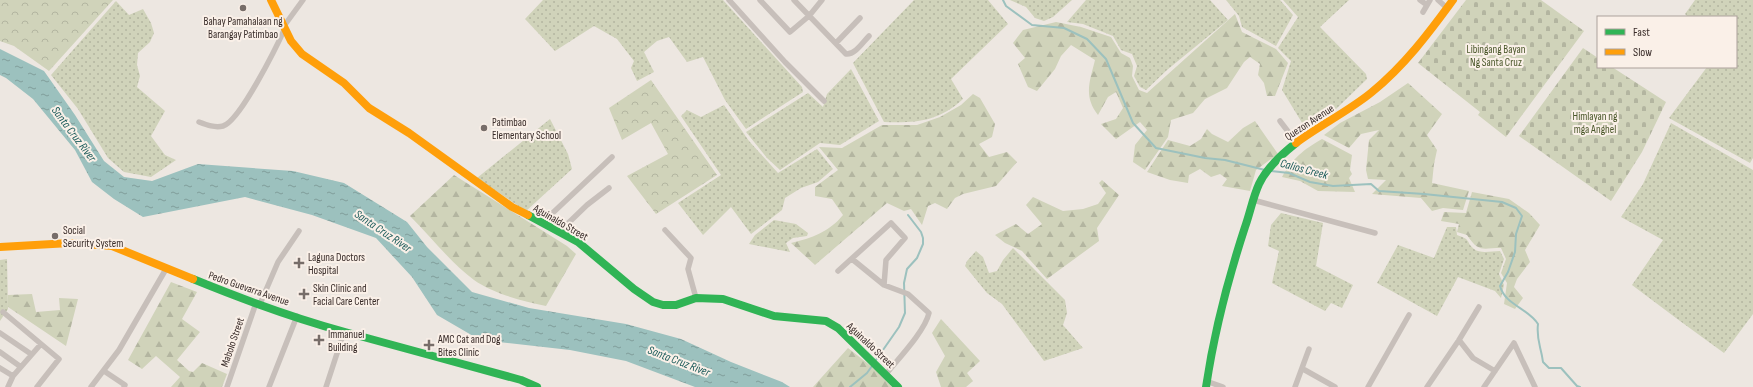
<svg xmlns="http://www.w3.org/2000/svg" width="1753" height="387" font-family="'Sofia Sans Condensed',sans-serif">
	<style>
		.grass { fill: url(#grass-dots) }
		.forest { fill: url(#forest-firs) }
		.cemetery { fill: url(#cemetery-stones) }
		.park { fill: url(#park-crowns) }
		.water { fill: url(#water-ripples) }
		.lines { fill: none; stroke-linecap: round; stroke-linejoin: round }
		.stream { stroke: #9cc1be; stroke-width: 2 }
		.street { stroke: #c7bfba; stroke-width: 5.5 }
		.fast { stroke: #30b455; stroke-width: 8 }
		.slow { stroke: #ff9f0a; stroke-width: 8 }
		.poi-dot { fill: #776d69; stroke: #faf0e8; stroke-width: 1.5 }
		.labels { text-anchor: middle; stroke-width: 4; stroke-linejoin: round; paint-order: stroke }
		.poi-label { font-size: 11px; fill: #382b28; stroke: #faf0e8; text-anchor: start }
		.park-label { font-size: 11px; fill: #4a572a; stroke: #faf0e8 }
		.street-label { font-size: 11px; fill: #382b28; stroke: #faf0e8 }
		.water-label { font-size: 12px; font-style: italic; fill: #1b5b5a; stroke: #faf0e8 }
	</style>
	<defs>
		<pattern id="grass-dots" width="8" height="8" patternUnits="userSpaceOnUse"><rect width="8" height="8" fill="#d0d3ba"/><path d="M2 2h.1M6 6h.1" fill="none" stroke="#b3b5a0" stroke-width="1.8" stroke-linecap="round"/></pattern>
		<pattern id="forest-firs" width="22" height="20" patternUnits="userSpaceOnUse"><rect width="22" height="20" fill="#d0d3ba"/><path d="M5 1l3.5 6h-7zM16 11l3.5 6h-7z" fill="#b3b5a0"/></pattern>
		<pattern id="cemetery-stones" width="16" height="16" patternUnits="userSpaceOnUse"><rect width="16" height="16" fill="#d0d3ba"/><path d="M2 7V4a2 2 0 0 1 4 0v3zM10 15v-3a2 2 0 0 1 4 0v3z" fill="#b3b5a0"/></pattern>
		<pattern id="park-crowns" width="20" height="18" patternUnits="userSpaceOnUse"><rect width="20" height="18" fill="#d0d3ba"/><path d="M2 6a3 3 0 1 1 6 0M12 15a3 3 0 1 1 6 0" fill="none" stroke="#b3b5a0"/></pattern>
		<pattern id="water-ripples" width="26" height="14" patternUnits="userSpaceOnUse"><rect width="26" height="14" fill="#9cc1be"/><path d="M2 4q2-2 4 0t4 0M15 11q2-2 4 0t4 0" fill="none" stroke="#809d9a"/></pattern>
	</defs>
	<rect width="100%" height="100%" fill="#ede7e1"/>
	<path class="grass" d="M543,0H723L802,87L803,92L746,129L725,100L703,57L687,62L669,37L657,41L644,52L654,72L637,81L631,68L634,61L617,39L594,26L555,51L525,19Z
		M914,0H988L1008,24L951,79L963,99C938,122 916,123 884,122L853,63Z
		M1010,0H1072L1053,17L1044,21L1035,18L1026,7Z
		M1086,0H1210L1228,20L1167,70L1146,90L1140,87L1134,76L1137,66L1132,54L1121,50L1113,36L1083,24L1067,22Z
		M1226,0H1280L1293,15L1276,46L1242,27L1239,16Z
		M1283,0H1349L1320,27L1366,74L1367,79L1336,109L1304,126L1282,90L1291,61L1278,48L1298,17Z
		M1695,0H1753V158L1750,163L1669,118L1707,67H1736V17H1688L1685,14Z
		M116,1L129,15L143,9L151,23L154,33L150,42L138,53L137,65L140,76L137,87L165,111L151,136L165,155L176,160L151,177L124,172L108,158L78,109L51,75Z
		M851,69L879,121L840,145L820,143L780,170L767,158L746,132L808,93L823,107L827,94Z
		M724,105L749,141L778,173L817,149L833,169L818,182L801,188L785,198L782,210L751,234L731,207L703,235L678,203L721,175L681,116L687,110L701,117Z
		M550,119L568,154L572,169L526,211L477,178Z
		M1671,123L1753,170V314L1724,353L1680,321L1632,285L1663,240L1621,217L1643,184Z
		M1281,213L1323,223L1316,266L1353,285L1342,308L1331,303L1325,311L1272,283L1279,251L1268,246L1271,225Z
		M774,220L796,224L808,233L807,236L793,238L786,243L790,252L749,244L755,235Z
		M1447,227H1456L1457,235C1472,240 1465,241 1474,249C1480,254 1492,251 1500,251L1504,259L1499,274L1504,285L1501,298L1495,291L1458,277L1437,316L1377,283L1398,245L1434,258Z
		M1013,248L1065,300L1067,313L1063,325L1083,348L1044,361L1002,304L987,293L965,266L967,261L976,251L983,257L989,273L997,271L1003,260Z
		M7,259L8,309L0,321V260Z"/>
	<path class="forest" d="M1235,14L1242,32L1276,49L1288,63L1275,96H1267L1264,83L1258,75L1260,64L1250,57L1244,62L1227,88L1205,99L1193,113L1171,120L1168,137L1145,170L1133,162L1135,145L1147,130L1140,122L1116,139L1101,124L1116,119L1123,108L1116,92L1108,97L1098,115C1083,96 1090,81 1095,60L1071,45L1061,56L1055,69L1037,91L1028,87L1018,64L1025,58L1013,43L1023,30L1056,22L1081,27L1111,37L1121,53L1130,58L1133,66L1132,76L1139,90L1147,93Z
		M1408,83L1442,114L1427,135L1437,150L1434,164L1432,183L1469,191L1463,210L1443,208L1432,211L1421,198L1372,194L1386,180L1368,179L1366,170L1369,140L1379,130L1361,134L1349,148L1324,135L1340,123L1380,102Z
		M973,94L980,98L995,124L992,137L979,144L989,157L1007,152L1017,162L996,186L963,194L955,198L947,209L935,203L928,206L922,225L911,209L904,211L887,203L815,265L791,243C812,238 829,232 843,215L832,199L815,196V187L838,170L819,147L842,148L882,125H917L940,117L961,105Z
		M1255,121L1278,154L1256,170L1250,191L1222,186L1227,179L1220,174L1211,177L1200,169L1189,175L1188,183L1170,180L1147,172L1168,140L1190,146L1201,139L1207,129L1212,134L1228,142L1243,128Z
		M1322,139L1352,155L1350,170L1352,174L1349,178L1355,192L1318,191L1300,181L1282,177C1293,158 1303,150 1322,139Z
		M454,175L567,246L576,254L546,306C522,301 494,294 474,280C450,262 431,237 410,216Z
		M1102,180L1119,195L1097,228L1099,241L1047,279L1022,251L1005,243L995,235L1016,224L1028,234L1042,224L1026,205L1033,197L1063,211L1083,209L1098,204L1106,193L1099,183Z
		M1472,192L1509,199L1529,213L1540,225L1525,250L1530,262L1517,279L1514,287L1523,298L1515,309L1504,304L1507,283L1501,273L1506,259L1501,248C1482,248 1479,253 1467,235L1457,232L1459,224L1441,221L1444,212L1466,213Z
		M171,282L197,292L182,319L200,332L177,360L189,371L193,372L202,363L227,374L222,387H171L180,377L156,356L142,369L128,360Z
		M32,294L36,312L60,310L59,298L78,299L66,346L8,307V295Z
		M941,319L980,361L967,373L973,381L966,387H941L936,372L945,356L932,333Z
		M848,348L876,370L892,387H813Z"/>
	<path class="cemetery" d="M1466,0H1541L1584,31L1506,137L1478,115L1480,112L1418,63Z
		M1583,48L1598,58V67H1612L1666,102L1642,152L1611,201L1519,136Z"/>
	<path class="park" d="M0,0H113L49,71L14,46L0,41Z
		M651,80L717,175L656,214L627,176L668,154L651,123L622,140L609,108Z"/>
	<path class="water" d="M0,49L44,71L75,115L104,161L124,177L152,181L198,164L293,171L344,183L407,222L427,247L472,292L529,308L626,324L681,339L731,362L782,382L790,387H695L626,361L570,350L480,340L437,315L412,277L376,238L312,215L245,197L143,217L114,199L92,182L75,150L33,99L6,78L0,75Z"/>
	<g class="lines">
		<path class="stream" d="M1003,0L1006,6L1032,25L1064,28L1087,39L1106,59L1133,123L1156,148L1205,158L1225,160L1265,170
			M1271,171L1289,173L1310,182L1333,186L1371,184L1379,191L1424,194L1502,202L1516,208L1522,216L1516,234L1515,252L1508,272L1500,286C1505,305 1528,308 1538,324C1536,340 1541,346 1543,362L1549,368H1561L1577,386L1580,387
			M876,360L899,327L905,313L904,283L907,269L917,258L923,244V238L921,232L908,215
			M850,387L867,373L872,366"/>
		<path class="street" d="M729,0L785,62L824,101
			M760,0L790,32L809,16L822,0
			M794,0L846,54C855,55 863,42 869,36
			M1420,0L1427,5
			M1438,0L1447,8
			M1423,12L1430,0
			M284,26L303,0
			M836,43L860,18
			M1280,121L1296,142
			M199,122C207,125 215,128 223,126C240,121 277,46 285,28
			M1253,200L1375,233
			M542,223L612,157
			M665,230L691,258L688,269L696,298
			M559,232L587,205L609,188
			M852,259L884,285L908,294L929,313C925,331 898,359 886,374
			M838,271L891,223L905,238L886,260L884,285
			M260,304L278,262L299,231
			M3,312L59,359L37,387
			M0,333L31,354
			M1459,340L1473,358L1495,371
			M1514,343L1535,387
			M0,352L21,367
			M0,368L13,376
			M1303,369L1335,387
			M104,371L125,385L124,387
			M1206,381L1223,387
			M8,387L13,376L41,344
			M91,387L119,350L166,269
			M227,387L256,303
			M269,387L297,316
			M326,387L344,332
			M1295,387L1309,349
			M1368,387L1409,315
			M1427,387L1459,340L1479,307
			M1484,387L1514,343"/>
		<path class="fast" d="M528,215L578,242L634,289L653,302L663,305H676L696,298L723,299L774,316L826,321L838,328L898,387
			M193,279C242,299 293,318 345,332C404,348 462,364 521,380L537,387
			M1206,387C1214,333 1228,279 1245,227C1250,213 1253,197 1259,184C1267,167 1282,154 1296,143"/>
		<path class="slow" d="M271,0L291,41L302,54L344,83L369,108L409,133L512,207L528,215
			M1296,143C1320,125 1349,111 1372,92C1404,66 1429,33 1453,0
			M0,247L70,243L112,246L193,279"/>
	</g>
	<g class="poi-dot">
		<circle cx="243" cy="8" r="4"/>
		<circle cx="484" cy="128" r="4"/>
		<circle cx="55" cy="236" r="4"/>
		<path d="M297 257h4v4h4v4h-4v4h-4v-4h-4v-4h4z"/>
		<path d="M302 288h4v4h4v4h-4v4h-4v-4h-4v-4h4z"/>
		<path d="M317 334h4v4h4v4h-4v4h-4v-4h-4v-4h4z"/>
		<path d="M427 339h4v4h4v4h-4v4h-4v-4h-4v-4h4z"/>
	</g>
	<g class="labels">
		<g class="poi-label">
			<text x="243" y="25" text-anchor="middle">Bahay Pamahalaan ng<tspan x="243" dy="13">Barangay Patimbao</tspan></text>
			<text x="492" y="126">Patimbao<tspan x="492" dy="13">Elementary School</tspan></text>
			<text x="63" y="234">Social<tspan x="63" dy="13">Security System</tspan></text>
			<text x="308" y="261">Laguna Doctors<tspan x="308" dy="13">Hospital</tspan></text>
			<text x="313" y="292">Skin Clinic and<tspan x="313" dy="13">Facial Care Center</tspan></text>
			<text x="328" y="338">Immanuel<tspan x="328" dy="13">Building</tspan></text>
			<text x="438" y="343">AMC Cat and Dog<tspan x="438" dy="13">Bites Clinic</tspan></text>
		</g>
		<g class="park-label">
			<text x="1496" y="53">Libingang Bayan<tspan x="1496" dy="13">Ng Santa Cruz</tspan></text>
			<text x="1595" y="120">Himlayan ng<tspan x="1595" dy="13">mga Anghel</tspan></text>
		</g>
		<g class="street-label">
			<text transform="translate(1309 122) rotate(-33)" y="4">Quezon Avenue</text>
			<text transform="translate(561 222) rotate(30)" y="4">Aguinaldo Street</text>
			<text transform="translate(249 288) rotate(19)" y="4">Pedro Guevarra Avenue</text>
			<text transform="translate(232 342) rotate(-71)" y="4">Mabolo Street</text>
			<text transform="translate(871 345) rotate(43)" y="4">Aguinaldo Street</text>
		</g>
		<g class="water-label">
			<text transform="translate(74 134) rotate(53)" y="4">Santa Cruz River</text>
			<text transform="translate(1304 169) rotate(15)" y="4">Calios Creek</text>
			<text transform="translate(383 231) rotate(34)" y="4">Santa Cruz River</text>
			<text transform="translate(679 361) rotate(21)" y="4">Santa Cruz River</text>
		</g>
	</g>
	<rect x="1597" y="16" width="140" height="52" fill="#faf0e8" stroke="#aca19b"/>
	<rect x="1605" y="29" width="20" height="6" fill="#30b455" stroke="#aca19b"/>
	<text x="1633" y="36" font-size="12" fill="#382b28">Fast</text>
	<rect x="1605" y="49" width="20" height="6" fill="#ff9f0a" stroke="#aca19b"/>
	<text x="1633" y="56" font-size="12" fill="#382b28">Slow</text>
</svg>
